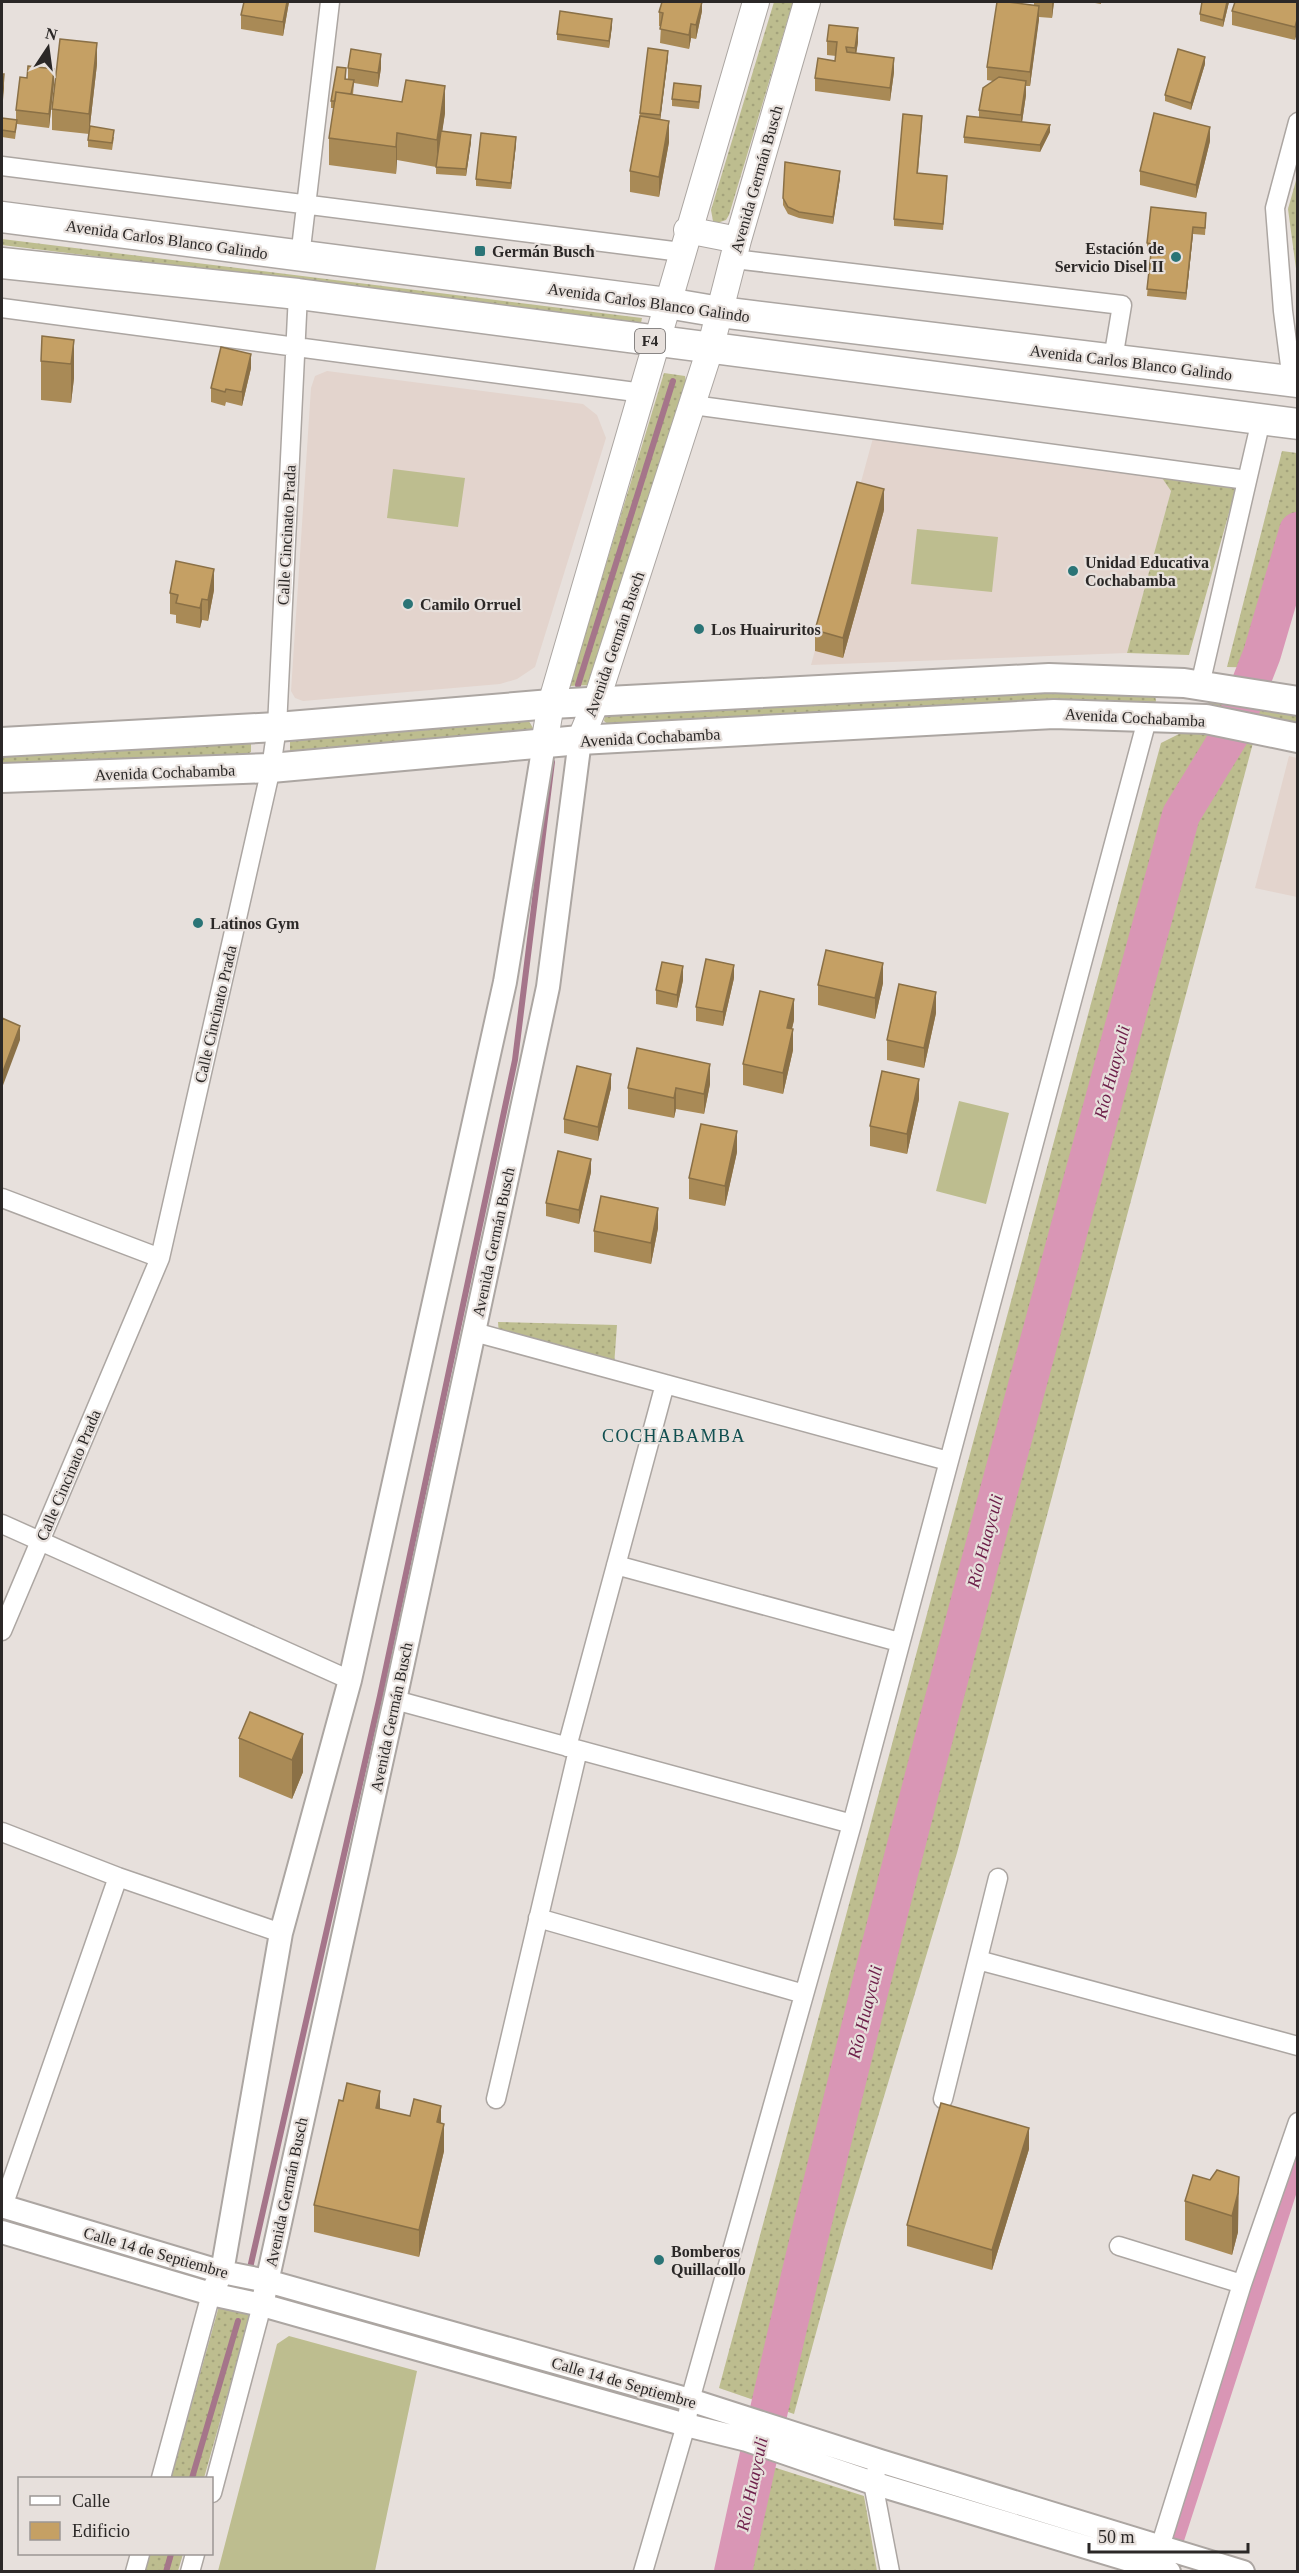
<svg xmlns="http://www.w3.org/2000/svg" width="1299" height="2573" font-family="Georgia,serif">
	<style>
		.built { fill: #e3d4cd }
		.grass { fill: url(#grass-dots) }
		.pitch { fill: #bdbd8f }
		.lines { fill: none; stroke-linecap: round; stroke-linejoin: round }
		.stream { stroke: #a5758a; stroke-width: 6 }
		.canal { stroke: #d996b5; stroke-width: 22 }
		.river { stroke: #d996b5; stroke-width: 38 }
		.minor-casing { stroke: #aca6a2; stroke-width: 21 }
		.tertiary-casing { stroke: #aca6a2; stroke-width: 26 }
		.secondary-casing { stroke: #aca6a2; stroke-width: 28 }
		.primary-casing { stroke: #aca6a2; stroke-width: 32 }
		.trunk-casing { stroke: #aca6a2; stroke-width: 33 }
		.minor { stroke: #fff; stroke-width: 18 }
		.tertiary { stroke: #fff; stroke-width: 22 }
		.secondary { stroke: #fff; stroke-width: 26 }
		.primary { stroke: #fff; stroke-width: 28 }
		.trunk { stroke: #fff; stroke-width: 30 }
		.wall { fill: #a98a56 }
		.shaded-wall { fill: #8a7046 }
		.building { fill: #c5a064; stroke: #8a7046; stroke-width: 1.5 }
		.poi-dot { fill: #2a7476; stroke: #e7e0dc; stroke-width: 2 }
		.labels { text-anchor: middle; stroke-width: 4.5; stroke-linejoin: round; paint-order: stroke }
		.shield { fill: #e7e0dc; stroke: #635f5d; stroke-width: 1.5 }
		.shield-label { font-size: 15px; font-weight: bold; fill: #2b2827 }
		.street-label { font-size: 16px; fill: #2b2827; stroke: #e7e0dc }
		.poi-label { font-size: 16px; font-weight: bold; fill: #2b2827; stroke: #e7e0dc; text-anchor: start }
		.water-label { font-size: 18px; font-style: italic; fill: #6d1f4a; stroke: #e7e0dc }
		.neighbourhood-label { font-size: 18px; letter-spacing: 1.5px; fill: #114f50; stroke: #e7e0dc }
	</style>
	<defs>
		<pattern id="grass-dots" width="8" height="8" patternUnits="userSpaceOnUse" patternTransform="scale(1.5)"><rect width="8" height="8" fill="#bdbd8f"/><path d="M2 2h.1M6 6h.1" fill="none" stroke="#a3a27b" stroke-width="1.8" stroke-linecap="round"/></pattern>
	</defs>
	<rect width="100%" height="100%" fill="#e7e0dc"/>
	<path class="built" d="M327,371L583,404L597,415L606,438L535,667L517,679L500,684L303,701L295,698L291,691L311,388L315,376Z
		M873,438L1162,478L1171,491L1127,653L811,665Z
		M1289,756L1297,758V897L1255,888Z"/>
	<path class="grass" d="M774,2H793L729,215L726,220L717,223L713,221L711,210Z
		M1297,177H1298L1297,276L1288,209Z
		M2,239L642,318L641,323L2,245Z
		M664,373L685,376L687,386L592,685L569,686Z
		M1282,451L1297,453V584L1271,668L1227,667Z
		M1162,478L1236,488L1189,655L1127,653L1171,491Z
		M1024,690L1155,695L1156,701L1153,706L610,726L604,721L605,715Z
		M1209,698L1297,712V726L1208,709Z
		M527,718L533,728L530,733L296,754L290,751V741L295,738Z
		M1187,730L1253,743L957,1853L844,2230L794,2414L719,2388L1161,743Z
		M251,741V752L245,755L2,766V752Z
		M498,1322L617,1325L614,1366L499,1335Z
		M219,2306L250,2315L204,2478H171Z
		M770,2466L864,2496L877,2571H748Z
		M150,2554H183L178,2571H145Z"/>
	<path class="pitch" d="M393,469L465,478L458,527L387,518Z
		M917,529L998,537L992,592L911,584Z
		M959,1101L1009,1113L986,1204L936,1191Z
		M289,2336L417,2371L375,2571H218L277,2344Z"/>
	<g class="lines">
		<path class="stream" d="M578,685L673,381
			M250,2268L380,1696L515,1060L552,762
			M192,2478L238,2321
			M166,2572L171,2554"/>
		<path class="canal" d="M1174,2536L1298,2153"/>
		<path class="river" d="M733,2572C861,1981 1024,1398 1181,815L1231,733L1262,654L1298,531"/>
		<defs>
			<path id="minor" d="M2,166L681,252
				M300,257L330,2
				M734,259L1122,305L1113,359
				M2,308L643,393
				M1292,381L1283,311L1275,208L1298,122
				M693,405L1247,480
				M1200,685L1261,420
				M2,1198L160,1258
				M474,1332L948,1461
				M2,1524L350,1680
				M616,1565L899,1642
				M2,1631L160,1258L271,768L277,727L298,294
				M395,1700L852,1824
				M567,1747L665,1384
				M2,1832L118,1877L281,1933
				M538,1918L804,1994
				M978,1960L1298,2046
				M496,2099L578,1750
				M943,2099L998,1878
				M2,2209L118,1877
				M1119,2246L1242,2284
				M876,2472L873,2483L890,2572
				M161,2478L211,2294
				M212,2493L262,2305
				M1156,2560L1242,2284L1298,2122
				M135,2572L140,2554
				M190,2572L195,2554
				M643,2572L686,2425L690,2400L852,1824L1148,716"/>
			<path id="tertiary" d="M2,2206L222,2272L267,2281L690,2400L880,2461L1243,2572
				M2,2232L211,2294L262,2305L686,2425L747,2440L873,2483L1169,2572
				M211,2294L222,2272L281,1933L350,1680L505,982L544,744
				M262,2305L395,1700L548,987L580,740"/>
			<path id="secondary" d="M687,230L738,240
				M580,740L596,702L710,349L738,240L807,2
				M544,744L551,704C621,470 686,235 756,2"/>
			<path id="primary" d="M2,742L277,727L551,704L1049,678L1184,683L1298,701
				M2,778L271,768L580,740L1054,714L1206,719L1298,738"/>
			<path id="trunk" d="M2,217L667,303L720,312L1298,382
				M2,263L298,294L1298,424"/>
		</defs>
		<use href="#minor" class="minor-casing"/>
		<use href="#tertiary" class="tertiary-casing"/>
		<use href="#secondary" class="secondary-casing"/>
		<use href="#primary" class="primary-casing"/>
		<use href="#trunk" class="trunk-casing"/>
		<use href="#minor" class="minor"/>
		<use href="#tertiary" class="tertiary"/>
		<use href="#secondary" class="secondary"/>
		<use href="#primary" class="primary"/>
		<use href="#trunk" class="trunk"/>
	</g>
	<path class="wall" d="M244,2H289L283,36L241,29V15Z
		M702,2V11L696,39L691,38L689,49L660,43L661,26H659V12Z
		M1034,2H1054L1052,18L1039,17L1030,86H1026V95L1022,122L1050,132L1040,152L964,143V137L979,117V110L993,81L987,80V67L1034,5Z
		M1089,2H1101V4Z
		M1229,2L1223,27L1200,21V14Z
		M1298,2L1295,40L1232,25V11Z
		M612,26L609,48L557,40V34Z
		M827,41L858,42L856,53L894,72L890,101L815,91V78L835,61L836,56L827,55Z
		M668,58L660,120L669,142L659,197L630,192V171L640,113Z
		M97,64L89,134L52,130V109Z
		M1205,64L1191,110L1165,101V95Z
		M348,68H381L378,87L354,83L353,95L445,113L442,131L471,142L466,176L436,174V167L397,160L396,174L329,165V138L334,108H331V101L346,75V79H348Z
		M54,83L49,128L17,124L15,139L2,137V118L16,120V110Z
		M701,93L699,109L672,106V99Z
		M922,123L918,173L947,182L943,230L894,226V219Z
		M114,137L112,150L88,147V140Z
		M1210,141L1196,198L1140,185V171Z
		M516,144L511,189L476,186V179Z
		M840,178L833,224L799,218L788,214L783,205V198Z
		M1206,220L1205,235L1193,234L1186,300L1147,296L1151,251L1147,250V243Z
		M74,340V378L71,403L41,400V361Z
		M251,368L242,406L226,402L225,406L211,402V388Z
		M884,510L843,658L815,651V630Z
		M214,590L208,621L202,620L200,628L176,623V615L170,614V593Z
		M734,978L723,1026L696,1021V1007Z
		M683,980L677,1008L656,1004V990Z
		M883,983L875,1019L818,1005V985Z
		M936,1013L924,1068L887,1060V1040Z
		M794,1020L792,1029L793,1050L783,1094L743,1085V1064Z
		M710,1084L704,1114L676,1109L674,1118L628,1109V1088Z
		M611,1088L598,1141L564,1133V1119Z
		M919,1099L907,1154L870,1146V1126Z
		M737,1152L725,1206L689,1199V1178Z
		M591,1172L579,1224L546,1216V1203Z
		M658,1228L651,1264L594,1252V1231Z
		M250,1712L303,1772L292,1799L239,1777V1738Z
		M380,2109L441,2123L444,2151L419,2257L314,2232V2205Z
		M1029,2149L992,2270L907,2246V2225Z
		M1217,2170L1238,2232L1232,2255L1185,2240V2201L1210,2180Z"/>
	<path class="shaded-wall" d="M287,2H289L283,36V22Z
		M702,2V11L696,39V25Z
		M1052,2H1054L1052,18Z
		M1227,2H1229L1223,27V20Z
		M1039,6V20L1030,86V72Z
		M1298,16V30L1295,40V27Z
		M612,19V26L609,48V41Z
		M691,24V38L689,49V35Z
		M858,28V42L855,62V48Z
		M97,43V64L89,134V114Z
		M668,51V58L660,122V115Z
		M381,54V68L378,87V73Z
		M1205,57V64L1191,110V103Z
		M894,58V72L890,101V88Z
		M54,69V83L49,128V114Z
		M4,74V88L2,112V98Z
		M1026,81V95L1021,129V115Z
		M445,86V113L437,167V140Z
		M669,121V142L659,197V177Z
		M1050,125V132L1040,152V145Z
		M1210,127V141L1196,198V185Z
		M397,133V160L396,174V147Z
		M471,135V142L466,176V169Z
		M516,137V144L511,189V183Z
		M840,171V178L833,224V217Z
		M1193,227V234L1186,300V293Z
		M74,340V378L71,403V364Z
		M251,354V368L242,406V392Z
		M884,489V510L843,658V638Z
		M214,569V590L208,621V600Z
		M202,599V620L200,628V608Z
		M883,963V983L875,1019V998Z
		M734,965V978L723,1026V1012Z
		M683,966V980L677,1008V995Z
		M936,992V1013L924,1068V1048Z
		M794,999V1020L787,1048V1028Z
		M20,1026V1040L2,1088V1074Z
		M793,1029V1050L783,1094V1073Z
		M710,1064V1084L704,1114V1094Z
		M611,1074V1088L598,1141V1127Z
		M919,1079V1099L907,1154V1134Z
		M676,1088V1109L674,1118V1098Z
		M737,1131V1152L725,1206V1186Z
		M591,1159V1172L579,1224V1210Z
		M658,1208V1228L651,1264V1243Z
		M303,1734V1772L292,1799V1760Z
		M380,2091V2118L376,2108Z
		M441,2106V2133L437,2122Z
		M444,2124V2151L419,2257V2230Z
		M1029,2128V2149L992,2270V2250Z
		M1239,2177L1238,2232L1232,2255V2216Z"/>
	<path class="building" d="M244,2H287L283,22L241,15Z
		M662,2H702L696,25L691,24L689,35L660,29L663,13L659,12Z
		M997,2H1008L1039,6L1030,72L987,67Z
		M1202,2H1227L1223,20L1200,14Z
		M1235,2H1298V16L1295,27L1232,11Z
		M560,11L612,19L609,41L557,34Z
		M829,25L858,28L855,48L846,47L847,52L894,58L890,88L815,78L818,58L835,61L837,42L827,41Z
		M60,39L97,43L89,114L52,109Z
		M648,48L668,51L660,115L640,113Z
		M351,49L381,54L378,73L348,68Z
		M1178,49L1205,57L1191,103L1165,95Z
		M28,66L54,69L49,114L16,110L20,77L27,78Z
		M337,67L346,68L345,79L354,80L351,94L336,92L335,101H331Z
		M2,74H4L2,98Z
		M999,77L1026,81L1021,115L979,110L983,88Z
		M406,80L445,86L437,140L397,133L396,147L329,138L336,92L402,102Z
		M674,83L701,86L699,102L672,99Z
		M1154,113L1210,127L1196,185L1140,171Z
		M903,114L922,116L917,173L947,176L943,224L894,219Z
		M640,116L669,121L659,177L630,171Z
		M967,116L1050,125L1040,145L964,137Z
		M2,118L17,120L15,132L2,130Z
		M90,126L114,130L112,143L88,140Z
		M441,131L471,135L466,169L436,167Z
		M481,133L516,137L511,183L476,179Z
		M785,162L840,171L833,217L799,212L788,207L783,198Z
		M1151,207L1206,213L1205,228L1193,227L1186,293L1147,289L1152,244L1147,243Z
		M42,336L74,340L71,364L41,361Z
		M221,347L251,354L242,392L226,389L225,392L211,388Z
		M857,482L884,489L843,638L815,630Z
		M176,561L214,569L208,600L202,599L200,608L176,603L178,595L170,593Z
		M826,950L883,963L875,998L818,985Z
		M706,959L734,965L723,1012L696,1007Z
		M662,962L683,966L677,995L656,990Z
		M899,984L936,992L924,1048L887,1040Z
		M760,991L794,999L787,1028L793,1029L783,1073L743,1064Z
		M2,1018L20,1026L2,1074Z
		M637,1048L710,1064L704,1094L676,1088L674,1098L628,1088Z
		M577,1066L611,1074L598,1127L564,1119Z
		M882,1071L919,1079L907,1134L870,1126Z
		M701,1124L737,1131L725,1186L689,1178Z
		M558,1151L591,1159L579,1210L546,1203Z
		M601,1196L658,1208L651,1243L594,1231Z
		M250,1712L303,1734L292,1760L239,1738Z
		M347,2083L380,2091L376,2108L410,2116L414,2099L441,2106L437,2122L444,2124L419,2230L314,2205L339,2100L343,2101Z
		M941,2103L1029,2128L992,2250L907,2225Z
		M1217,2170L1239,2177L1238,2193L1232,2216L1185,2201L1193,2175L1210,2180Z"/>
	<g class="poi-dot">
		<rect x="474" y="245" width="12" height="12" rx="3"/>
		<circle cx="1176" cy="257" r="6"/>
		<circle cx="1073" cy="571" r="6"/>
		<circle cx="408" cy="604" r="6"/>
		<circle cx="699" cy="629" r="6"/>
		<circle cx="198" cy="923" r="6"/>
		<circle cx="659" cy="2260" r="6"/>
	</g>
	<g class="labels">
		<rect class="shield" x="635" y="329" width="30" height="24" rx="4.5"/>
		<g class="shield-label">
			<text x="650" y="346">F4</text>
		</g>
		<g class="street-label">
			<text transform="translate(756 179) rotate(-74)" y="6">Avenida Germán Busch</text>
			<text transform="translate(167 239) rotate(8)" y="6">Avenida Carlos Blanco Galindo</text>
			<text transform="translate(649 302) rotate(8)" y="6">Avenida Carlos Blanco Galindo</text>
			<text transform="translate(1131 362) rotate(7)" y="6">Avenida Carlos Blanco Galindo</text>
			<text transform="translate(286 535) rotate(-87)" y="6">Calle Cincinato Prada</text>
			<text transform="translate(614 644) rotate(-71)" y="6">Avenida Germán Busch</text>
			<text transform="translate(1135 717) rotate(3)" y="6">Avenida Cochabamba</text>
			<text transform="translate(650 737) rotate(-3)" y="6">Avenida Cochabamba</text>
			<text transform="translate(165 772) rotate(-2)" y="6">Avenida Cochabamba</text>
			<text transform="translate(215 1014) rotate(-77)" y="6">Calle Cincinato Prada</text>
			<text transform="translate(493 1242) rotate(-78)" y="6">Avenida Germán Busch</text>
			<text transform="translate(68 1475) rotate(-67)" y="6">Calle Cincinato Prada</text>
			<text transform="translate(391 1717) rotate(-78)" y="6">Avenida Germán Busch</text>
			<text transform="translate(286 2192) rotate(-78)" y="6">Avenida Germán Busch</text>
			<text transform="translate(156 2252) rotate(16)" y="6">Calle 14 de Septiembre</text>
			<text transform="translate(624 2382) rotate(16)" y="6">Calle 14 de Septiembre</text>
		</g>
		<g class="poi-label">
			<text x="1164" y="254" text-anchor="end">Estación de<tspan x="1164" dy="18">Servicio Disel II</tspan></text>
			<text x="492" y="257">Germán Busch</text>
			<text x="1085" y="568">Unidad Educativa<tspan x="1085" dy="18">Cochabamba</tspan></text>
			<text x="420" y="610">Camilo Orruel</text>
			<text x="711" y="635">Los Huairuritos</text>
			<text x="210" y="929">Latinos Gym</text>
			<text x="671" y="2257">Bomberos<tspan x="671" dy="18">Quillacollo</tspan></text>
		</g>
		<g class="water-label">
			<text transform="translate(1112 1072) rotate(-75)" y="6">Río Huayculi</text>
			<text transform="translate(985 1541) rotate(-75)" y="6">Río Huayculi</text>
			<text transform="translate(865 2012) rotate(-76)" y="6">Río Huayculi</text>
			<text transform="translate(752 2484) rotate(-78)" y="6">Río Huayculi</text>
		</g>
		<g class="neighbourhood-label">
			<text x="674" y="1442">COCHABAMBA</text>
		</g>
	</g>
	<rect width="1299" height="2573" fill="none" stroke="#2b2827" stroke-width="6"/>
	<rect x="18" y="2477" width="195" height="78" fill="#e7e0dc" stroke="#9c9694" stroke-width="1.5"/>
	<rect x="30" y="2496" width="30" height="9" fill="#ffffff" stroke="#9c9694" stroke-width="1.5"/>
	<text x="72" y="2507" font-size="18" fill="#2b2827">Calle</text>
	<rect x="30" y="2522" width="30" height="18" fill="#c5a064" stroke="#9c9694" stroke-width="1.5"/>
	<text x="72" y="2537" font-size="18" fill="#2b2827">Edificio</text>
	<g transform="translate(48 48) rotate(13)" stroke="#e7e0dc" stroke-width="4.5" paint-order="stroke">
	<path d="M0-4.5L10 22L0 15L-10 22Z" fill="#2b2827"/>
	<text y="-9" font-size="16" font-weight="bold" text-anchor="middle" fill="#2b2827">N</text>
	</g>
	<path d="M1089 2543v9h159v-9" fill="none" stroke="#2b2827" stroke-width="3"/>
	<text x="1098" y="2543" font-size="18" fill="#2b2827" stroke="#e7e0dc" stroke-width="4.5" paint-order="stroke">50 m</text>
</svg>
